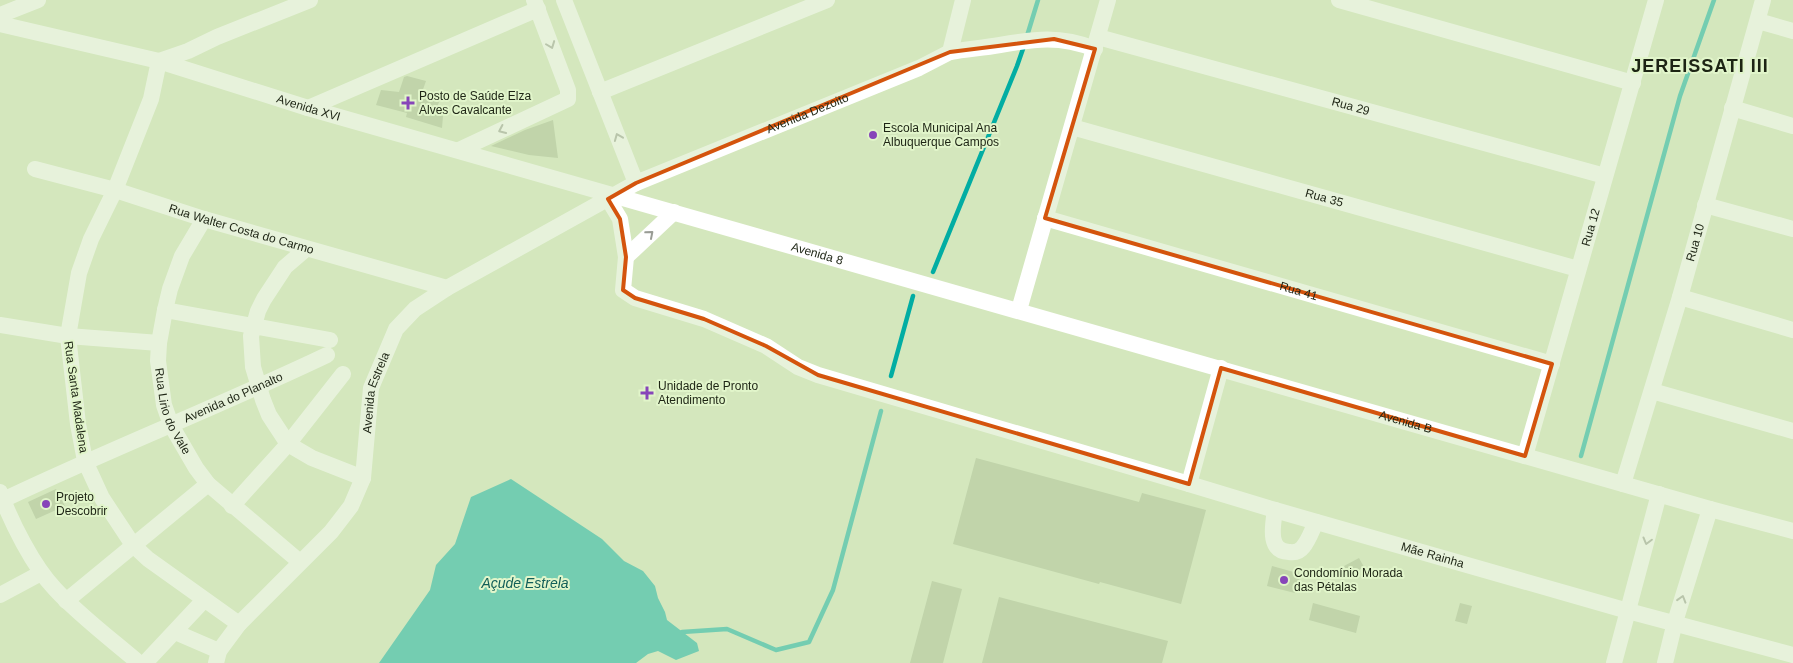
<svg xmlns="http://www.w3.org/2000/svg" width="1793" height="663" font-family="Arial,sans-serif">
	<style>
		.water { fill: #02ada3 }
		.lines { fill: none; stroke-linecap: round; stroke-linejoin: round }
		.stream { stroke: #02ada3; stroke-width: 4.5 }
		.building { fill: #aabc93 }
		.minor { stroke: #fff; stroke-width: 16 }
		.oneway { stroke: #999c95 }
		.marked { fill: none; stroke: #d4540d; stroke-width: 4; stroke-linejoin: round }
		.poi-dot { fill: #8745b9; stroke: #e1f5ca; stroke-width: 2 }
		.labels { text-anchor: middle; stroke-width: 4; stroke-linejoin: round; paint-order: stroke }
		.poi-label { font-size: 12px; fill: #1d2414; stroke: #e1f5ca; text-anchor: start }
		.street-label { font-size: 12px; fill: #1d2414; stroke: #e1f5ca }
		.water-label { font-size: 14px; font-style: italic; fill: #115e58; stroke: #e1f5ca }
		.district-label { font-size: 18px; font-weight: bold; letter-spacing: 1px; fill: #1d2414; stroke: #e1f5ca }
	</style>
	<rect width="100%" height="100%" fill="#d4e7bd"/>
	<path class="water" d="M511,479L602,539L624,561L643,571L655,586L658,598L665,612L667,620L697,643L699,651L676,660L658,651L648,654L636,663H379L430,590L436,565L455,544L471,497Z"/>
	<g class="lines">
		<path class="stream" d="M1027,36L1038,0
			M933,272L1017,66L1024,46
			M891,376L913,296
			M1581,456L1680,96L1714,0
			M682,632L727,629L776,650L809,642L833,590L881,411"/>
	</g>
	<path class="building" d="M407,76L426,81L421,95L440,100L437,107H442L440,114L443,116L442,128L406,117L407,113L376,105L381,90L399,92L404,77Z
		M553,120L558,158L529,155L491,146L525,130Z
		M976,458L1139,502L1142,493L1206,510L1181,604L1100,582L1099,584L953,544Z
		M56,489L65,506L36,519L28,502Z
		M1359,558L1364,567L1349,576L1344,566Z
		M1272,566L1301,574L1295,593L1267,586Z
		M932,581L962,589L943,663H910Z
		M999,597L1168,641L1162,663H982Z
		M1313,603L1360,616L1356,633L1309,620Z
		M1460,603L1472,606L1467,624L1455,621Z"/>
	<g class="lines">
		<g class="minor">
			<path d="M564,0L636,183"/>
			<path d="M1339,0L1633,83"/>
			<path d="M0,15L38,0"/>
			<path d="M1758,21L1793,31"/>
			<path id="s1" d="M0,24L159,61L308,108L1710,509L1793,531"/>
			<path id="s2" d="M1098,37L1605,176"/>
			<path d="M950,52C967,49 983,48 1000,45C1035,39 1060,35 1095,49"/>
			<path d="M600,92L827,0"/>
			<path d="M308,108L538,9"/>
			<path d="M1732,108L1793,126"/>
			<path id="s3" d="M1072,127L1578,269"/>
			<path d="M459,150L568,99V90L534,0"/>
			<path id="s4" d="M35,169L115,190L204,219L447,288"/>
			<path d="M608,199L620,219L626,257L623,290L635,298L704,319L766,346L798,367L818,375L1189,484"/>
			<path d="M1705,205L1793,229"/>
			<path id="s5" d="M1045,218L1552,364"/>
			<path id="s6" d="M204,219L182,256L170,289L165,310L159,343L158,361L164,405L171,425L196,468L208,484L300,562"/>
			<path d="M306,249L285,267L264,299L258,311L251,336L253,367L263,400L269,415L288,444L312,458L363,478"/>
			<path d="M626,257L674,212"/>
			<path d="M1680,297L1793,330"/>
			<path d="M165,310L330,340"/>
			<path d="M1019,310L1108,0"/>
			<path d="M0,325L68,336L159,343"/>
			<path id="s7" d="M1221,368L1189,484L1275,510L1628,611L1793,655"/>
			<path d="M1652,391L1793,431"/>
			<path id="s8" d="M1525,456L1656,0"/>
			<path id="s9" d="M1623,484L1680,297L1763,0"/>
			<path d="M0,492C11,522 33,566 55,589C80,616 111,639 139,663"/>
			<path id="s10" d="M3,500C110,449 220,406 327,355"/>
			<path d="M232,506L288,444L343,374"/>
			<path d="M1275,510C1273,525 1267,551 1289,552C1295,553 1300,551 1303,547C1309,540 1312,530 1316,522"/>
			<path d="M0,595L41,573"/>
			<path d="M66,601L208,484"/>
			<path d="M239,624L148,559L133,545L102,498L85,461L78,424L68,336L79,273L91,239L115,190L151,99L159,61L188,51L217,37L310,0"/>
			<path d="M175,632L219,651"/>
			<path d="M145,663L204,600"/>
			<path id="s11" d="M216,663L219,651L239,624L331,532L351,506L363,478L371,388L396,329L415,309L447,288L636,183L919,68L950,52L963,0"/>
			<path d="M1614,663L1659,494"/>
			<path d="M1665,663L1675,622L1710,509"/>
		</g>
	</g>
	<defs><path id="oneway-chevron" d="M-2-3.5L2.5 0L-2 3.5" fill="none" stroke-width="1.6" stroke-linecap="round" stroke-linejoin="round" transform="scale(1.25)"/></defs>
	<g class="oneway">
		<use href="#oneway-chevron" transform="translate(551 45) rotate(69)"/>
		<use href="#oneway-chevron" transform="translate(502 130) rotate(155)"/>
		<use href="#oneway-chevron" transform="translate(618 137) rotate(-112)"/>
		<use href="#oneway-chevron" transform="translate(650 234) rotate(-41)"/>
		<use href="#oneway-chevron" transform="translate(1647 541) rotate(105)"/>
		<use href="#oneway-chevron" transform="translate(1682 599) rotate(-73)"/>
	</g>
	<path d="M0 0H1793V663H0ZM1054,39L1095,49L1045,218L1552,364L1525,456L1221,368L1189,484L818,375L766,346L704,319L635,298L623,290L626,257L620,219L608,199L636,183L950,52Z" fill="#d4e7bd" fill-opacity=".55" fill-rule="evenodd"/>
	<path class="marked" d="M1054,39L1095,49L1045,218L1552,364L1525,456L1221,368L1189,484L818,375L766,346L704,319L635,298L623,290L626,257L620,219L608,199L636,183L950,52Z"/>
	<g class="poi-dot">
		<path d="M405.5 95.5h5v5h5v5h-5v5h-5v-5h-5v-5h5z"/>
		<circle cx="873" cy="135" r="5"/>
		<path d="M644.5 385.5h5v5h5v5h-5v5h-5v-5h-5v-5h5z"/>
		<circle cx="46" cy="504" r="5"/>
		<circle cx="1284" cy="580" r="5"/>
	</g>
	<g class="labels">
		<g class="poi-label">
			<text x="419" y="100">Posto de Saúde Elza<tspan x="419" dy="14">Alves Cavalcante</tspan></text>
			<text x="883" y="132">Escola Municipal Ana<tspan x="883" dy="14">Albuquerque Campos</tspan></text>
			<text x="658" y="390">Unidade de Pronto<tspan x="658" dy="14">Atendimento</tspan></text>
			<text x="56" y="501">Projeto<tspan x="56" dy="14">Descobrir</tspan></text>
			<text x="1294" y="577">Condomínio Morada<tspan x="1294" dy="14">das Pétalas</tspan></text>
		</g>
		<g class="street-label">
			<text dy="4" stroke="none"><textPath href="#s2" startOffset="262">Rua 29</textPath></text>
			<text dy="4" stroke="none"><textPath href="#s1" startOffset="320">Avenida XVI</textPath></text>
			<text dy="4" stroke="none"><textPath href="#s11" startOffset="861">Avenida Dezoito</textPath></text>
			<text dy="4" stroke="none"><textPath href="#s3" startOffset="262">Rua 35</textPath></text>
			<text dy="4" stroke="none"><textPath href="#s8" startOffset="238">Rua 12</textPath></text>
			<text dy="4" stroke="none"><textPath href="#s4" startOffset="215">Rua Walter Costa do Carmo</textPath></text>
			<text dy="4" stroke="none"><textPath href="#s9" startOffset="252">Rua 10</textPath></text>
			<text dy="4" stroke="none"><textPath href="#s1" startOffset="849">Avenida 8</textPath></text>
			<text dy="4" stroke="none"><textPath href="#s5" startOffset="264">Rua 41</textPath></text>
			<text dy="4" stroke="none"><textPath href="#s11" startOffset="326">Avenida Estrela</textPath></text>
			<text transform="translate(76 397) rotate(82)" y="4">Rua Santa Madalena</text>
			<text dy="4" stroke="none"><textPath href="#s10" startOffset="252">Avenida do Planalto</textPath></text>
			<text dy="4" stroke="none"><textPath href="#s6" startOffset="204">Rua Lirio do Vale</textPath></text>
			<text dy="4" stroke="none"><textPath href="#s1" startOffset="1461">Avenida B</textPath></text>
			<text dy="4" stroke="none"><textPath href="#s7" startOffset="374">Mãe Rainha</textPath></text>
		</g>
		<g class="water-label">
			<text x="525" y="588">Açude Estrela</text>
		</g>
		<g class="district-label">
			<text x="1700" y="72">JEREISSATI III</text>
		</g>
	</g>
</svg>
